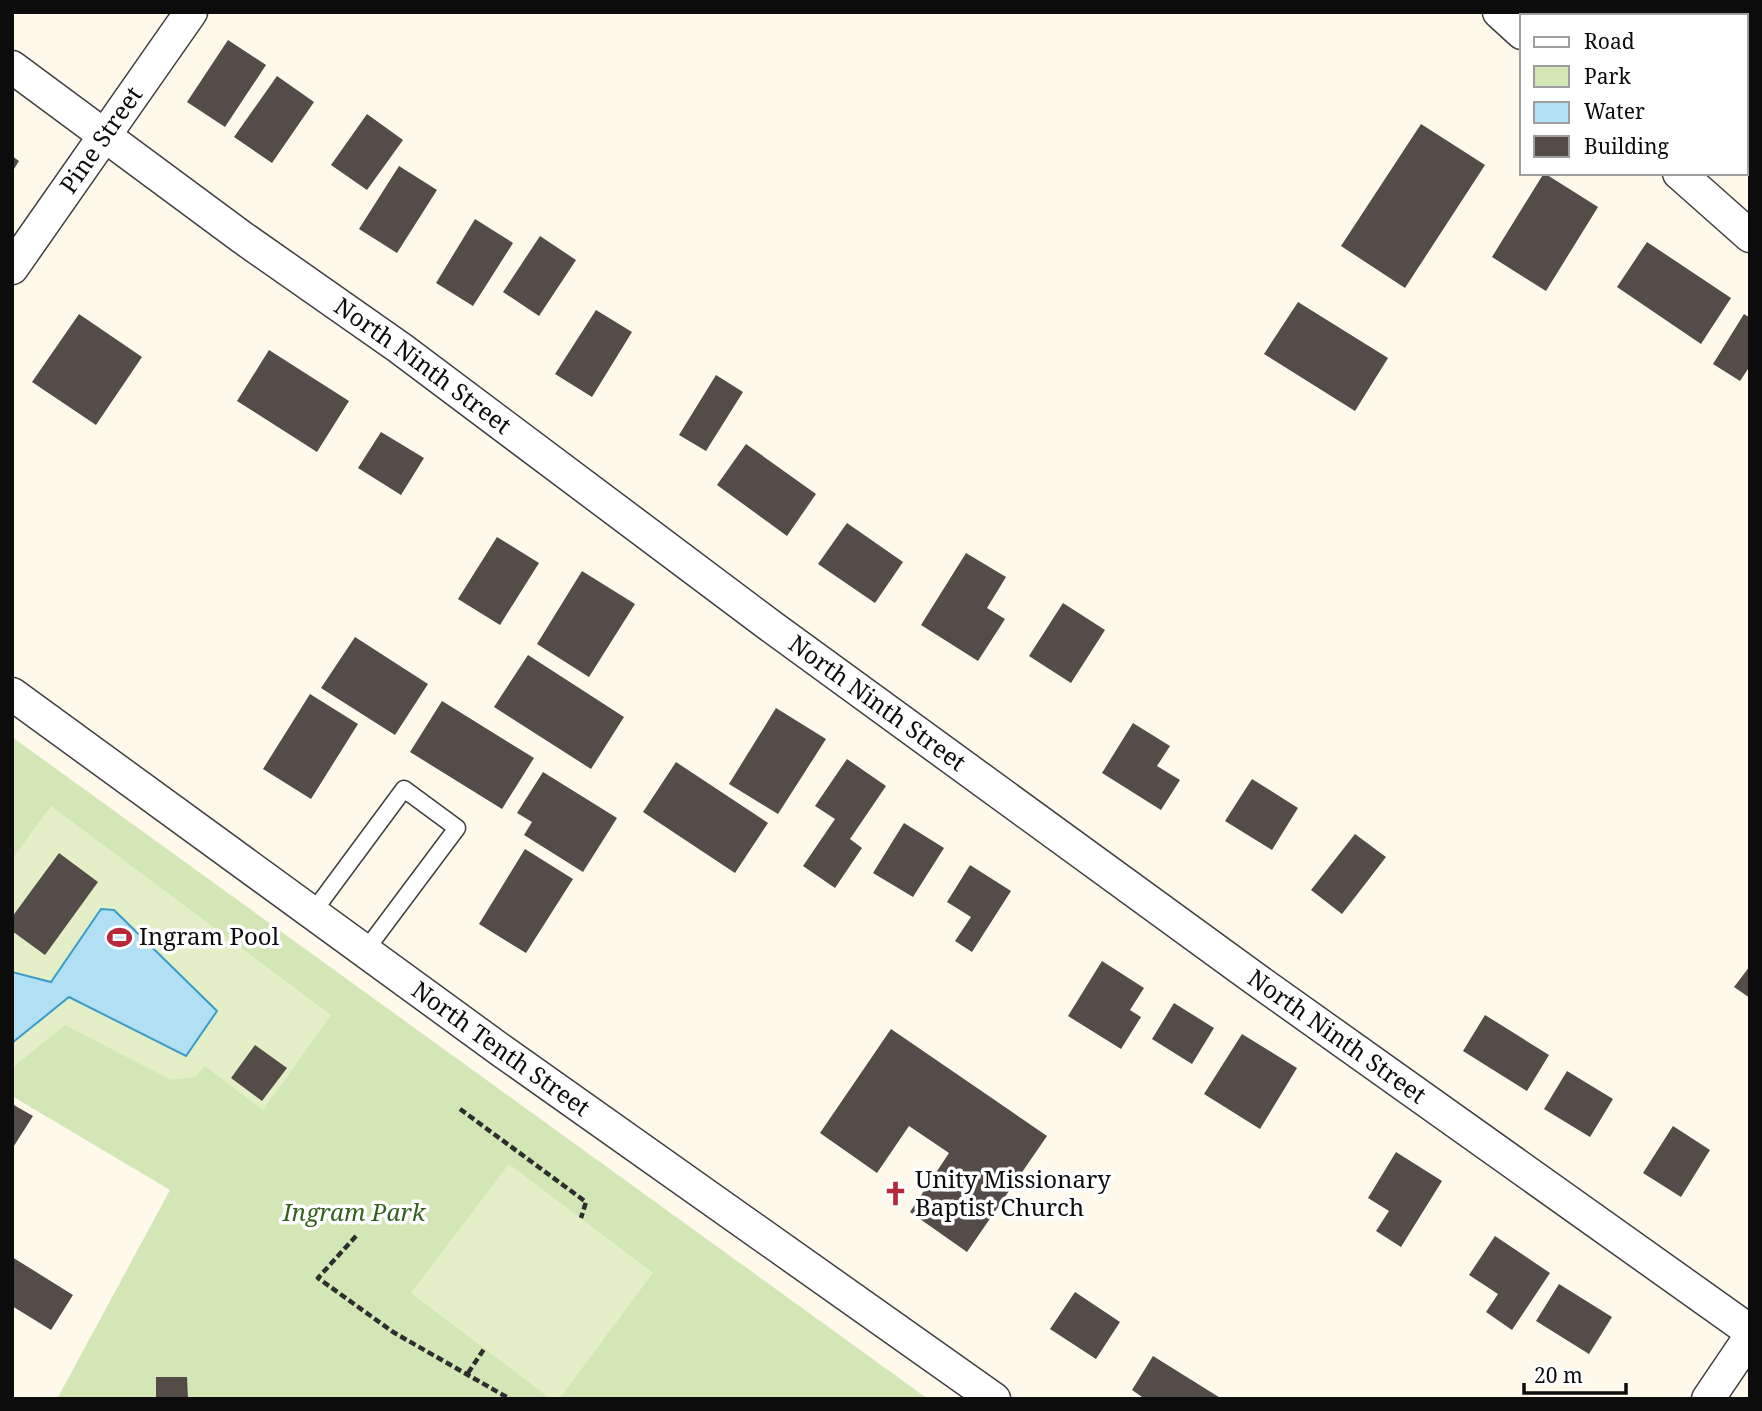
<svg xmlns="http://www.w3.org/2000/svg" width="1762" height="1411" font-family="'Noto Serif',serif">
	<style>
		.green { fill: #d3e7b6 }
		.pitch { fill: #e4efc7 }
		.water { fill: #b1e0f4; stroke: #3a9cc9; stroke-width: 2 }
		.building { fill: #544c48 }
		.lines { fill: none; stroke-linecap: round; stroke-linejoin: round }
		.service-casing { stroke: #3f3f3f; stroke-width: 19 }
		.minor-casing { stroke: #3f3f3f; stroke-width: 35 }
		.path { stroke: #2e2e2e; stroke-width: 4.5; stroke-dasharray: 7 3.5; stroke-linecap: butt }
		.service { stroke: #fff; stroke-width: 16 }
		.minor { stroke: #fff; stroke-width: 32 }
		.labels { text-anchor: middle; stroke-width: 7; stroke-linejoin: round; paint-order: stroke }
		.street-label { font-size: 24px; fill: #0c0c0c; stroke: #fff }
		.poi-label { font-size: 24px; fill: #0c0c0c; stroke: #fff; text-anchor: start }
		.park-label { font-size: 24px; font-style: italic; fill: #32611e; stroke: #fff }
	</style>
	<rect width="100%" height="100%" fill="#fef9eb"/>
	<path class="green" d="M12,737L928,1399H57L170,1190L12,1096Z"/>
	<path class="pitch" d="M51,806L331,1015L263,1110L205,1066L195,1077L171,1080L65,1025L12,1068V859Z
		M509,1164L653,1273L559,1399H551L411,1293Z"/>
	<path class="water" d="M101,909L114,910L217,1011L186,1056L69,997L12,1043V972L51,982Z"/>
	<path class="building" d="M228,40L266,65L225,127L187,102Z
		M277,76L314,102L272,163L234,137Z
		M367,114L403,140L367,190L331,165Z
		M1421,124L1485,165L1405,288L1341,246Z
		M12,156L19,161L12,172Z
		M399,166L437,190L397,253L359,229Z
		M1544,173L1598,207L1546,291L1492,257Z
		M475,219L513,243L473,306L436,283Z
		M540,236L576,260L539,316L503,292Z
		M1647,242L1731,298L1701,344L1617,287Z
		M1298,302L1388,358L1355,411L1264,354Z
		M596,310L632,332L592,397L555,374Z
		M79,314L142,357L96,425L32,382Z
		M1744,314L1750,318V366L1740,381L1713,364Z
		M269,350L349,401L317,452L237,401Z
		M716,375L743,392L706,451L679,435Z
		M381,432L424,458L401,495L358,468Z
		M746,444L816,494L787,536L717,485Z
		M847,523L903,562L875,603L818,564Z
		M497,537L539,563L500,625L458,599Z
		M966,553L1006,577L987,608L1005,619L978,661L921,625Z
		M582,571L635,604L589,677L537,644Z
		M1063,603L1105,630L1071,683L1029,656Z
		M355,637L428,684L395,735L321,688Z
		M528,655L624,717L591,769L494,707Z
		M310,694L358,724L311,799L263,769Z
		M442,701L534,758L502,809L410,752Z
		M776,708L826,739L778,814L729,784Z
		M1133,723L1170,746L1157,766L1180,780L1161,810L1102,773Z
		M847,759L886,786L850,839L862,848L835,888L803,866L835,819L815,806Z
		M676,762L768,823L735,873L643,812Z
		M543,772L617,818L583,872L524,835L532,822L517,813Z
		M1252,779L1298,808L1272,850L1225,821Z
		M904,823L944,848L913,897L873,873Z
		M1355,834L1386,857L1342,914L1311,890Z
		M525,849L573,879L526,953L479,924Z
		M59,853L98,882L45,955L12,931V917Z
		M970,865L1011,891L972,952L955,941L971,917L947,902Z
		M1102,961L1144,988L1130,1010L1141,1017L1121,1049L1068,1016Z
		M1750,966V998L1734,987Z
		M1174,1003L1214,1028L1192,1064L1152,1039Z
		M1485,1015L1549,1055L1527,1091L1463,1051Z
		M891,1029L1047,1136L967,1252L910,1212L949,1153L909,1126L877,1173L820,1133Z
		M1242,1034L1297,1068L1260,1129L1204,1094Z
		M255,1045L287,1068L262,1101L231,1078Z
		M1567,1071L1613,1099L1590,1137L1544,1109Z
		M12,1104L33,1116L12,1149Z
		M1673,1126L1710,1150L1681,1197L1643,1173Z
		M1396,1152L1442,1181L1401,1247L1376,1231L1389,1211L1368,1198Z
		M1495,1236L1550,1273L1512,1330L1486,1312L1498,1294L1469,1275Z
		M12,1257L73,1295L51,1330L12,1306Z
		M1559,1284L1612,1317L1589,1354L1536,1321Z
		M1075,1292L1120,1322L1096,1359L1050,1329Z
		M1153,1356L1222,1399H1145L1132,1390Z
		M156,1377H187L188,1399H156Z"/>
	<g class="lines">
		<defs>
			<path id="service" d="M313,912L404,789L457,828L365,951"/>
			<g id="minor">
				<path d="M1499,12L1522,33"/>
				<path id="s1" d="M12,67L243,238L400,348L772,627L1254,978L1750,1331"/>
				<path d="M1679,173L1750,236"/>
				<path id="s2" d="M12,268L191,12"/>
				<path id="s3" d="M12,694L502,1051L994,1399"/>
				<path d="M1708,1399L1750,1337"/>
			</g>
		</defs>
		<use href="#service" class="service-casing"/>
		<use href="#minor" class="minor-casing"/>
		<path class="path" d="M460,1109L586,1202L581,1218
			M356,1236L318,1278L393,1332L510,1399
			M468,1373L484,1349"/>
		<use href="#service" class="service"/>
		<use href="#minor" class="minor"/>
	</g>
	<defs>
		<symbol id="stadium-bare" viewBox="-9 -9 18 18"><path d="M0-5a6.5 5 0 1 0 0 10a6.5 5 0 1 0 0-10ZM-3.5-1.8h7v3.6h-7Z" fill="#b7283b" stroke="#fff" stroke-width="2.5" paint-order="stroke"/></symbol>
		<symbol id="church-bare" viewBox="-9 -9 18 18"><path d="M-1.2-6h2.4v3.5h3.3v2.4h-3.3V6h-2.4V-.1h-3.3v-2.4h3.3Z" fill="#b7283b" stroke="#fff" stroke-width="2.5" paint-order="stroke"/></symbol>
	</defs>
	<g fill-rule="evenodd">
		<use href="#stadium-bare" x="102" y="920" width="35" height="35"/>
		<use href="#church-bare" x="878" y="1176" width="35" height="35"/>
	</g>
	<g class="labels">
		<g class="street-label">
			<text dy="8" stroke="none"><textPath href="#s2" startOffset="156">Pine Street</textPath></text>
			<text dy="8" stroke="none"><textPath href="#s1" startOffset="508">North Ninth Street</textPath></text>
			<text dy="8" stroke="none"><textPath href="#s1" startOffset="1074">North Ninth Street</textPath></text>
			<text dy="8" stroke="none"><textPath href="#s1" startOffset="1642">North Ninth Street</textPath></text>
			<text dy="8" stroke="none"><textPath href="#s3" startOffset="604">North Tenth Street</textPath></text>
		</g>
		<g class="poi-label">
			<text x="139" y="945">Ingram Pool</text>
			<text x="915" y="1188">Unity Missionary<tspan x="915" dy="28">Baptist Church</tspan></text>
		</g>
		<g class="park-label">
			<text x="354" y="1221">Ingram Park</text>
		</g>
	</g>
	<rect width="1762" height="1411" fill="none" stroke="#0c0c0c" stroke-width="28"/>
	<rect x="1520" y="14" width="228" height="161" fill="#ffffff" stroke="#9e9e9e" stroke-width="2"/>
	<rect x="1534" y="37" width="35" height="10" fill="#ffffff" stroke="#9e9e9e" stroke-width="2"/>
	<text x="1584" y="49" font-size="21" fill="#0c0c0c">Road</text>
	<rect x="1534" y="66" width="35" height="21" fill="#d3e7b6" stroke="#9e9e9e" stroke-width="2"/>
	<text x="1584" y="84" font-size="21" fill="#0c0c0c">Park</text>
	<rect x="1534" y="102" width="35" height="21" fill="#b1e0f4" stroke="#9e9e9e" stroke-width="2"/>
	<text x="1584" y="119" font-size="21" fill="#0c0c0c">Water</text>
	<rect x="1534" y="136" width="35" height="21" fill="#544c48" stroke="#9e9e9e" stroke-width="2"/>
	<text x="1584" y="154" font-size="21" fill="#0c0c0c">Building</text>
	<path d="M1524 1383v10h102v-10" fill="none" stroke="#0c0c0c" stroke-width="3.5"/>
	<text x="1534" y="1383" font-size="21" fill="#0c0c0c" stroke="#ffffff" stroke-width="5" paint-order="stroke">20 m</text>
</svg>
